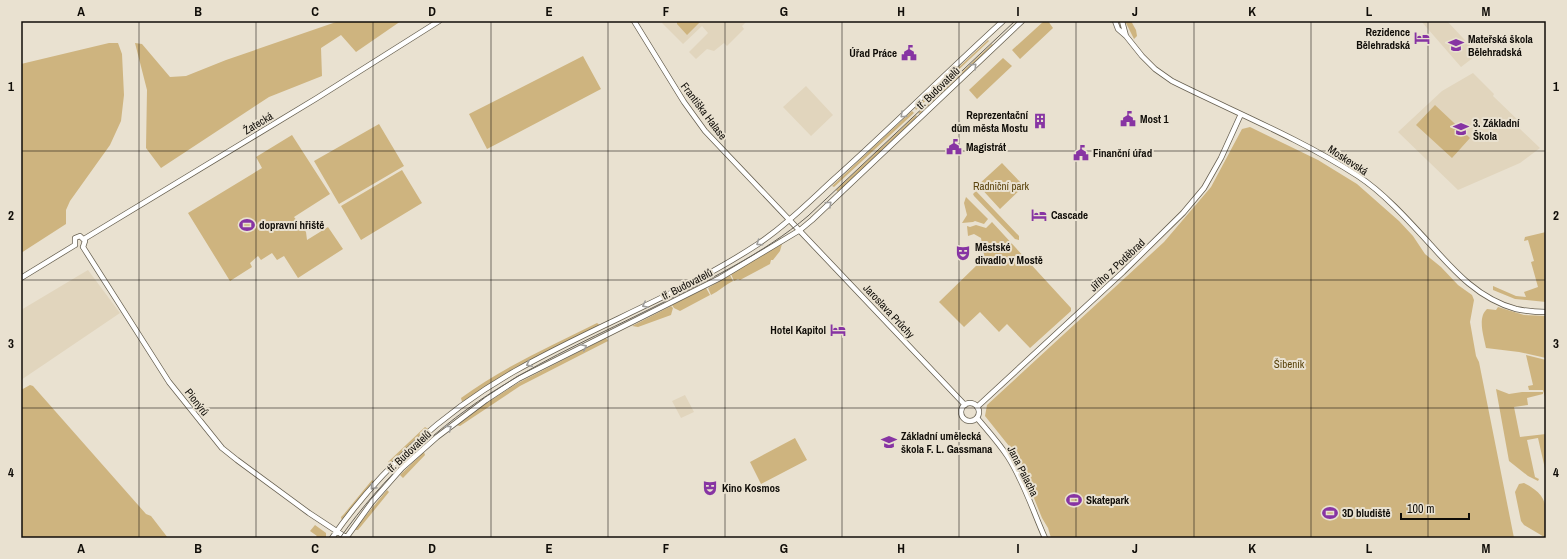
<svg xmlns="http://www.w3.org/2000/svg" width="1567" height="559" font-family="'Archivo Narrow',sans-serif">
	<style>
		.built { fill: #e1d5bd }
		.green { fill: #ceb47f }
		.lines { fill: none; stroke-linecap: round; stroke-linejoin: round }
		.minor-casing { stroke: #676051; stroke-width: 6 }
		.minor { stroke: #fff; stroke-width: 4.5 }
		.tram { stroke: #676258; stroke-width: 1 }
		.oneway { stroke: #9f9e9c }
		.grid { fill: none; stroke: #100d08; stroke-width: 1; stroke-opacity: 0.55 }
		.labels { text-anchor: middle; stroke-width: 4; stroke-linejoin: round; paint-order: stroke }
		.poi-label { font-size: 11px; font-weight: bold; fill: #100d08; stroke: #e9e1d0; text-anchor: start }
		.street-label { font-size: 11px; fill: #100d08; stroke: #e9e1d0 }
		.park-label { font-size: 11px; fill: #5c450f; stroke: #e9e1d0 }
		.neatline { fill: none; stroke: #100d08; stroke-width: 1.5 }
		.grid-label { font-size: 13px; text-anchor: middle; font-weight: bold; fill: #100d08 }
	</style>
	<rect width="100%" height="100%" fill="#e9e1d0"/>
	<path class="built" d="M664,21H747L742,26L744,29L727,46L724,43L714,51L707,49L696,59L689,52L708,33L702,26L683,44L662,23Z
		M1421,21H1447L1478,54L1461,67Z
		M1473,73L1494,94L1493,96L1521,123L1518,127L1540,148L1520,163L1458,190L1398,132L1442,91Z
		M806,86L833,115L811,136L783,107Z
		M88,270L120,313L21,380V310Z
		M685,395L694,412L681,418L672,401Z"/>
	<path class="green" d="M339,21H401L356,52L341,35L321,48L322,76L269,97L161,168L146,148L147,90L135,43L142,44L170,77L186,76L226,60Z
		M677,21H701L687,35L677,24Z
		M1044,21H1048L1053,28L1020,59L1012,50Z
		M1125,21H1131L1136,30L1137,36L1134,39Z
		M988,40L989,41L916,110L915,108Z
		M109,43H118L122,54L124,95L121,121L110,145L70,201L66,210V224L21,253V64Z
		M992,44L993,45L920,114L918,113Z
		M583,56L601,89L487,149L469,114Z
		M1003,58L1012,66L977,99L969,90Z
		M1435,105L1470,138L1452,158L1416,125Z
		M912,111L914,113L834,187L832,186Z
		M916,115L917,117L838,192L836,190Z
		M379,124L404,166L339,204L314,161Z
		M1250,127L1318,160L1357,184L1399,221L1413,236L1425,254L1441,267L1458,285L1472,295L1474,300L1470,322L1476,356L1479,362L1514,538H1051L1048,528L1042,518L1017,456L985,416L987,405L1164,242L1211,187L1242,129Z
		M292,135L330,194L294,217L306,232L307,240L328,227L343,249L298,278L284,256L277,260L272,253L261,260L258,256L250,263L252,267L230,281L188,213L262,168L256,157Z
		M1002,163L1024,186L1000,209L978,185Z
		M402,170L422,203L361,240L341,206Z
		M976,191L1019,236V240L1015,239L974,196L973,194Z
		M966,197L988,219L984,224L975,221L973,222L962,223L967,215L964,203Z
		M992,222L1071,308V311L1030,348L1007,324L999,332L980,312L964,327L939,302L979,263L984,255L981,238L974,234L968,236L967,226L970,227L976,225L986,228Z
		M1546,232V302L1515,299L1493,290V286L1516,296L1526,297L1524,292L1538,287L1531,262L1534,261L1528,240L1524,241L1525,237Z
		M782,244L780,251L773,260H771L770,264L740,280L738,279L734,281L731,274Z
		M730,275L733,281C725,285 719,291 711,295L708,288Z
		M706,288L710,295L680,311L674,308L672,305Z
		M671,306L673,308L671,315L638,327L632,326Z
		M1498,307L1524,315L1546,316V358L1519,352L1486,348C1484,337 1477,318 1487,309L1496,310Z
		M597,323L600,325L513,369L462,402L461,398C503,367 551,346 597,323Z
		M606,338L608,341L520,386L460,426L456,425L482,406L518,383Z
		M1526,355L1546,360V400L1543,390H1529L1528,386L1533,385Z
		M30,385L33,386L146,514L151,516L168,538H21V390Z
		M1496,389L1509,394L1522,392H1543V394L1527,398L1528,405L1514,407L1520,437L1546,434V473L1538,438L1527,440L1535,477L1539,479L1538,481L1528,476L1509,461Z
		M425,427L428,429L390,465L388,462Z
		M795,438L807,460L761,484L750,462Z
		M424,452L425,455L403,478L400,475Z
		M372,480L374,482L342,521L341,517L344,514Z
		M1524,483C1552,497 1546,511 1546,538L1524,525L1521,521L1515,492L1519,484Z
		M387,490L389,492L358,530H354Z
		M315,525L326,533V538H315L317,536L310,531Z"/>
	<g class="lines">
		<defs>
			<path id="minor" d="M634,21L684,102L705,131L965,405
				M1115,21L1118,29L1126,36L1142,56L1155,69L1172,81C1234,112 1299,138 1358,176C1384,193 1409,221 1430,244C1455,272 1479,299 1516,309C1526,311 1536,312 1546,312
				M1122,21L1126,36
				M84,239L317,98L439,21
				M75,245V238L80,236L85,241L83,247
				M83,247L169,382L222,448L237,460L309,513L347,538
				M21,278L75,245
				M961 412a9 9 0 1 1 18 0a9 9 0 1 1-18 0Z
				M977,407L1123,272L1183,213L1204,188L1221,158L1241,114
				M977,418C988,431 999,443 1008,457C1024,482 1033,511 1045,538
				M332,538C379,470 443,412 515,371C594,326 682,294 758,244C786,225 809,202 833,180C891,128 946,73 1003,21
				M346,538L372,502L402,468L437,437L486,400L518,379L720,278L800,230L812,220L1022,21"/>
		</defs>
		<use href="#minor" class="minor-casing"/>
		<use href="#minor" class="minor"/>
		<path class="tram" d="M340,538C383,477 438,425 502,386C550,356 602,333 652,308C706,281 762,255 808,216L1015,21"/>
	</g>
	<defs><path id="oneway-chevron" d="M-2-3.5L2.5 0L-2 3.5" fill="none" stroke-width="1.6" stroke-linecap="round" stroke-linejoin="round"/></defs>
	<g class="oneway">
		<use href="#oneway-chevron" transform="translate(974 66) rotate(-44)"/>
		<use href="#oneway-chevron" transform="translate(903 115) rotate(137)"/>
		<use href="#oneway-chevron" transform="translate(829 204) rotate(-43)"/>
		<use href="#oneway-chevron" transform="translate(759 243) rotate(146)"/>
		<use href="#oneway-chevron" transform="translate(645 305) rotate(153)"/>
		<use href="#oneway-chevron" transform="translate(584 347) rotate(-27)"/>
		<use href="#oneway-chevron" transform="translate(529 364) rotate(153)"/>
		<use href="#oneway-chevron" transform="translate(449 428) rotate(-37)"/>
		<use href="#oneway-chevron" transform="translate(373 487) rotate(131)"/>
	</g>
	<path class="grid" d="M139,21V538M256,21V538M373,21V538M491,21V538M608,21V538M725,21V538M842,21V538M959,21V538M1076,21V538M1194,21V538M1311,21V538M1428,21V538M21,151H1546M21,280H1546M21,408H1546"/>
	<defs>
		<symbol id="hotel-bare" viewBox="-9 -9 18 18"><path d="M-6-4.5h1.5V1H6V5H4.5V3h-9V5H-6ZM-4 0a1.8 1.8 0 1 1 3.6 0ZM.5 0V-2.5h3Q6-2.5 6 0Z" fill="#8734a3" stroke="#e9e1d0" stroke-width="2.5" paint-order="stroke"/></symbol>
		<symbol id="school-bare" viewBox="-9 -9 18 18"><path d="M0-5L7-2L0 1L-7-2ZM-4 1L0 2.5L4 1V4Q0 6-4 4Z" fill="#8734a3" stroke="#e9e1d0" stroke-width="2.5" paint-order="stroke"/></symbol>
		<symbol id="civic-bare" viewBox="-9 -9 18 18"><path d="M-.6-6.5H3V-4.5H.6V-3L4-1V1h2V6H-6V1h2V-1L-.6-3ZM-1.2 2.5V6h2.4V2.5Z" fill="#8734a3" stroke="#e9e1d0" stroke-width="2.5" paint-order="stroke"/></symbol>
		<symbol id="building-bare" viewBox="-9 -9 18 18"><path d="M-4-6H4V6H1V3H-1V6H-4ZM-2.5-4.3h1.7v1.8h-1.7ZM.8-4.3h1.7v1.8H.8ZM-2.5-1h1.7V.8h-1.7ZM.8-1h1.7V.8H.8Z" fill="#8734a3" stroke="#e9e1d0" stroke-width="2.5" paint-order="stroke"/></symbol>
		<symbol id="stadium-bare" viewBox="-9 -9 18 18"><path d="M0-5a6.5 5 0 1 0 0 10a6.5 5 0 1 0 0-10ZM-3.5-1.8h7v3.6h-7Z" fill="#8734a3" stroke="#e9e1d0" stroke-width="2.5" paint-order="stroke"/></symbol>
		<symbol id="theatre-bare" viewBox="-9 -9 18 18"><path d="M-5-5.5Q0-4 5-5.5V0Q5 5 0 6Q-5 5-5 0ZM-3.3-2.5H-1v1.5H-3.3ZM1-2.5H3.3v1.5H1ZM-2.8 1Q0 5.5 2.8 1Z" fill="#8734a3" stroke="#e9e1d0" stroke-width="2.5" paint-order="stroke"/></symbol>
	</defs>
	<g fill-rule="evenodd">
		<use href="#hotel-bare" x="1411" y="27" width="22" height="22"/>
		<use href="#school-bare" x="1445" y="34" width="22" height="22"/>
		<use href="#civic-bare" x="898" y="42" width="22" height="22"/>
		<use href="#civic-bare" x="1117" y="108" width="22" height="22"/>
		<use href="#building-bare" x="1029" y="110" width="22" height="22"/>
		<use href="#school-bare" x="1450" y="118" width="22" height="22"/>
		<use href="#civic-bare" x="943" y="136" width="22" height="22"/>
		<use href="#civic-bare" x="1070" y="142" width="22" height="22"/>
		<use href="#hotel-bare" x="1028" y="204" width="22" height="22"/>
		<use href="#stadium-bare" x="236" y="214" width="22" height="22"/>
		<use href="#theatre-bare" x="952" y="242" width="22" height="22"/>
		<use href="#hotel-bare" x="827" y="319" width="22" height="22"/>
		<use href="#school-bare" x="878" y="431" width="22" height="22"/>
		<use href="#theatre-bare" x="699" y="477" width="22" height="22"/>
		<use href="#stadium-bare" x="1063" y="489" width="22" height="22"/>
		<use href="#stadium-bare" x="1319" y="502" width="22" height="22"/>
	</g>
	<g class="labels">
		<g class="poi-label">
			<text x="1410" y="36" text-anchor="end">Rezidence<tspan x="1410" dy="13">Bělehradská</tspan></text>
			<text x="1468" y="43">Mateřská škola<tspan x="1468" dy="13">Bělehradská</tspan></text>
			<text x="897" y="57" text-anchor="end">Úřad Práce</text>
			<text x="1028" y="119" text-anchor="end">Reprezentační<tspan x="1028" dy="13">dům města Mostu</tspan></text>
			<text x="1140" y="123">Most 1</text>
			<text x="1473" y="127">3. Základní<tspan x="1473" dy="13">Škola</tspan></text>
			<text x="966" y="151">Magistrát</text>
			<text x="1093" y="157">Finanční úřad</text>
			<text x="1051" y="219">Cascade</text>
			<text x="259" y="229">dopravní hřiště</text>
			<text x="975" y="251">Městské<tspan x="975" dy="13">divadlo v Mostě</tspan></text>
			<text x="826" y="334" text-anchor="end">Hotel Kapitol</text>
			<text x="901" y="440">Základní umělecká<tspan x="901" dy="13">škola F. L. Gassmana</tspan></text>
			<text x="722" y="492">Kino Kosmos</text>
			<text x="1086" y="504">Skatepark</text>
			<text x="1342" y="517">3D bludiště</text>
		</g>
		<g class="street-label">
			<text transform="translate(938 88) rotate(-44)" y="4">tř. Budovatelů</text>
			<text transform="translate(704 111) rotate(53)" y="4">Františka Halase</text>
			<text transform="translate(258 123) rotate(-31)" y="4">Žatecká</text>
			<text transform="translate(1348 160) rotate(33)" y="4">Moskevská</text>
			<text transform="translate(1117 265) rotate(-43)" y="4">Jiřího z Poděbrad</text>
			<text transform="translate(687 284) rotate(-27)" y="4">tř. Budovatelů</text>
			<text transform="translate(889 311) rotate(47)" y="4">Jaroslava Průchy</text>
			<text transform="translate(197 402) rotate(52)" y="4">Pionýrů</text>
			<text transform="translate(409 451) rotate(-43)" y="4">tř. Budovatelů</text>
			<text transform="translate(1023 471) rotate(63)" y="4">Jana Palacha</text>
		</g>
		<g class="park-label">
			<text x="1001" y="190">Radniční park</text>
			<text x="1289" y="368">Šibeník</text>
		</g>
	</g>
	<rect width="1567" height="559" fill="none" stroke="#e9e1d0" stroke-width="44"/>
	<path d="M1401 513v6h68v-6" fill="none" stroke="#100d08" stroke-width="2"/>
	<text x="1407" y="513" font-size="12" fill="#100d08" stroke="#e9e1d0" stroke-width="3" paint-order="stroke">100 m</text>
	<rect x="22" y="22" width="1523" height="515" class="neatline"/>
	<g class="grid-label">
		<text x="81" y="16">A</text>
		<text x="198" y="16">B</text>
		<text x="315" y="16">C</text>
		<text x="432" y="16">D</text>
		<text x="549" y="16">E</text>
		<text x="666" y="16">F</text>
		<text x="784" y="16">G</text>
		<text x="901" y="16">H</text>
		<text x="1018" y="16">I</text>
		<text x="1135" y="16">J</text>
		<text x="1252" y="16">K</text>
		<text x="1369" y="16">L</text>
		<text x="1486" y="16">M</text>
		<text x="11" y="91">1</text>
		<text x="1556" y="91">1</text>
		<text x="11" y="220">2</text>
		<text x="1556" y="220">2</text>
		<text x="11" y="348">3</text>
		<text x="1556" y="348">3</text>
		<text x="11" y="477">4</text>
		<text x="1556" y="477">4</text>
		<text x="81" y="553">A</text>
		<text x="198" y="553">B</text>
		<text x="315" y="553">C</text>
		<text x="432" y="553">D</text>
		<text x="549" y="553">E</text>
		<text x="666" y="553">F</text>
		<text x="784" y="553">G</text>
		<text x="901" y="553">H</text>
		<text x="1018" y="553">I</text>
		<text x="1135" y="553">J</text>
		<text x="1252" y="553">K</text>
		<text x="1369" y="553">L</text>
		<text x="1486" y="553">M</text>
	</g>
</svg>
